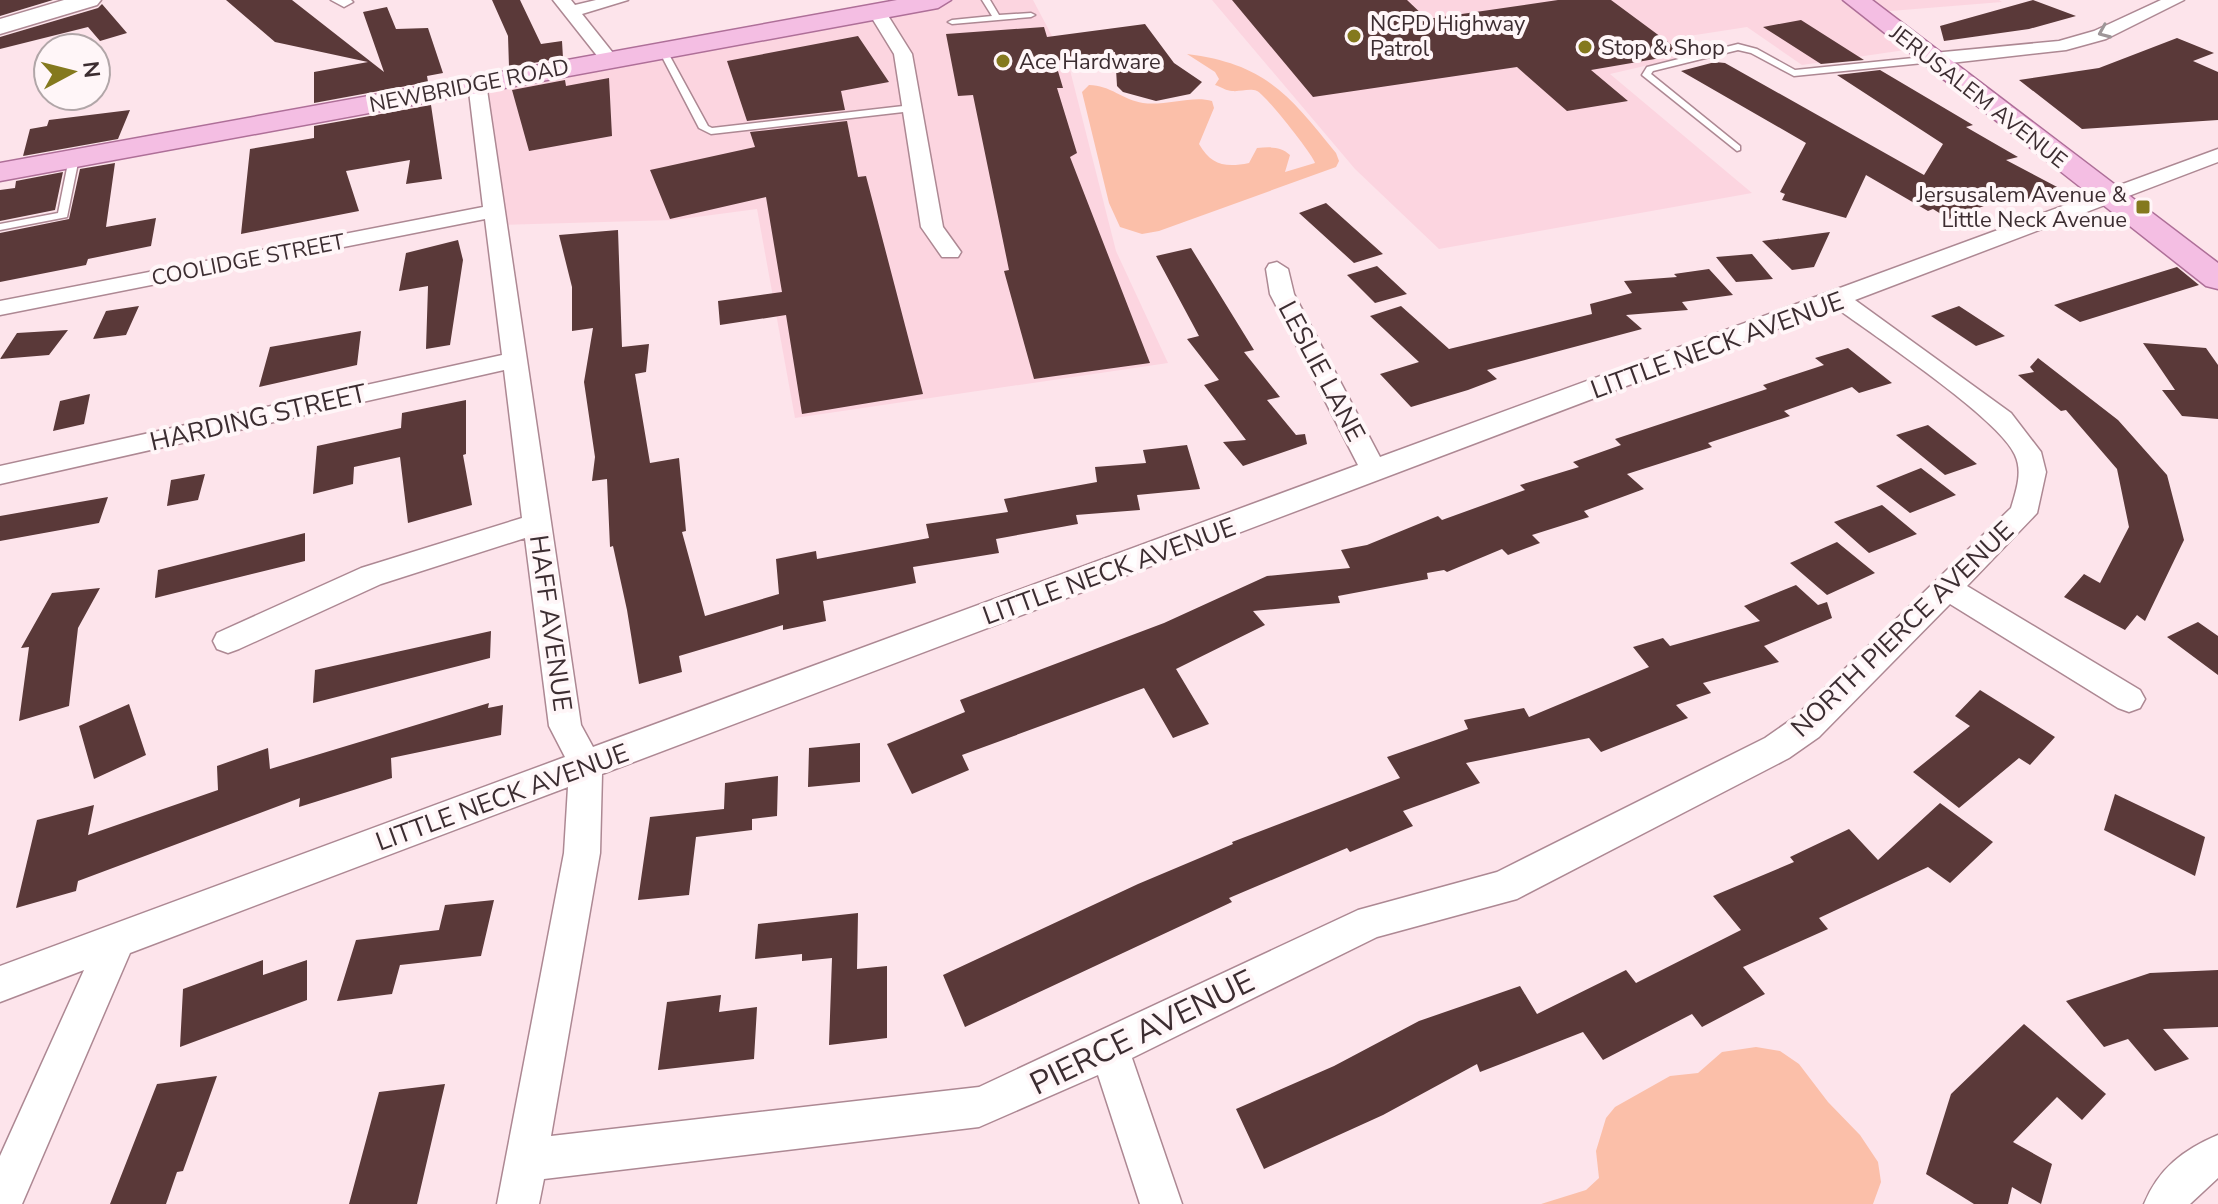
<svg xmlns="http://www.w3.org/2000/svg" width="2218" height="1204" font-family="'Nunito Sans',sans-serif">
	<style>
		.built { fill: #fcd5e0 }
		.green { fill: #fbbfa9 }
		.building { fill: #5a3939 }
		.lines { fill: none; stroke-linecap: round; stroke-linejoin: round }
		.service-casing { stroke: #ad8893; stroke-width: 3 }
		.minor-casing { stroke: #ad8893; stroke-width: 3 }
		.secondary-casing { stroke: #ad8893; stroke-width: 3 }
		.primary-casing { stroke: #ae6f98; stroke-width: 3 }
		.service { fill: #fff; fill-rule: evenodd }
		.minor { fill: #fff; fill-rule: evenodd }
		.secondary { fill: #fff; fill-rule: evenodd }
		.primary { fill: #f4bee3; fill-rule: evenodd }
		.oneway { stroke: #9e9698 }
		.poi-dot { fill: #84791e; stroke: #fff6f8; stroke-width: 3 }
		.labels { text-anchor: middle; stroke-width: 8; stroke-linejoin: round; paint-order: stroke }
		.far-poi-label { font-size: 22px; fill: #3c2d31; stroke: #fff6f8; text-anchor: start }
		.far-street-label { font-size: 22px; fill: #3c2d31; stroke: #fff6f8 }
		.street-label { font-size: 26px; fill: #3c2d31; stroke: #fff6f8 }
		.near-street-label { font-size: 32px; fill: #3c2d31; stroke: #fff6f8 }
	</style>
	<rect width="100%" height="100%" fill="#fde4eb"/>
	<path class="built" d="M949,0H1033L1070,70L1116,251L1168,363L795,418L757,209L674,220L503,225L481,85Z
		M1212,0H1999L2002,2L1878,12L1919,48L1802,65L1747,27L1676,38L1696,54L1610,74L1752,193L1439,249L1355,169Z"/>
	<path class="green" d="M1187,54C1266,64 1289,95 1336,153L1339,161L1336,167L1159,231L1142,234L1120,227L1109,203L1082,92L1089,85C1110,85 1123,100 1143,103C1166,106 1193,95 1212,101L1214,108L1199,144C1211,165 1225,168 1249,163L1257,148C1270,147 1281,146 1290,155L1285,172L1315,163C1313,155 1265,94 1257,91C1249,88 1240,92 1232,91C1227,91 1221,87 1215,85L1219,79L1215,72Z
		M1756,1047L1780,1051L1799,1064L1828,1102L1860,1135L1878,1162L1881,1182L1873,1204H1541L1586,1190L1599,1178L1596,1151L1606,1118L1615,1107L1670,1076L1698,1073L1722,1052Z"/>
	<path class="building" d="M0,0H53L0,16Z
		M226,0H292L384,72L363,12L387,7L396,29L428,28L443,73L427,76L428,82L314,103V72L368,62L275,42Z
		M492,0H520L541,44L562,41L563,58L509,67L508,36Z
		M1232,0H1407L1427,19L1558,0H1611L1684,54L1591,70L1628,101L1567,111L1517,67L1313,97Z
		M2033,0L2076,16L2029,29L1944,41L1940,26Z
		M102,4L127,33L100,41L88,27L0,49V37L98,8Z
		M1801,20L1864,60L1821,64L1763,27Z
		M1145,24L1174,63L1202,82L1190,94L1156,101L1123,92L1117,86L1115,52L1055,61L1063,88H1057L1077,153L1070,157L1150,363L1034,379L1004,271L1009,270L973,95L958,96L946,34L1044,27L1047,37Z
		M858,36L889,82L841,91L845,110L747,121L727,61Z
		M2177,38L2214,53L2193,61L2218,72V120L2082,129L2019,80L2099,68Z
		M1715,62L1725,63L1924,175L1943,144L1837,75L1880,70L1973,125L1966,127L2018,157L2006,160L2059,188L2025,200L2016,194L1949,219L1933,209L1928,211L1866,175L1846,218L1782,200L1785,194L1780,192L1806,143L1681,71Z
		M609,78L612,136L529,151L512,90L565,80L566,86Z
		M431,105L442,179L406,184L410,160L346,171L359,211L241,234L250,149L314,138V126Z
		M130,110L118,139L23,156L30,129L47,126L49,120Z
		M847,121L858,177L866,176L923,394L802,414L786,315L720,325L718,301L782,292L766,197L670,219L650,170L755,147L750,132Z
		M115,163L106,227L156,218L151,246L88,259L86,265L0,282V233L69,219L80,169Z
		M63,172L55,210L0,221V190L15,188L16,181Z
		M1326,203L1383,254L1354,263L1299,213Z
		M618,230L622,347L649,344L646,372L635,374L650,463L679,458L686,531L682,532L705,616L779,594L776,559L816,551L817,559L929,538L926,524L1008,512L1004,499L1097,482L1095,467L1146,463L1143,450L1187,445L1200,489L1137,495L1140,510L1076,515L1078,524L996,539L999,553L913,567L916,583L823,601L826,621L783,630V625L679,656L682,672L639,684L627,610L613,546L610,547L607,479L592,481L595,457L584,382L593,328L572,331V287L559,235Z
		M1830,232L1814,267L1792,270L1762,241Z
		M458,240L463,260L450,345L426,349L428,286L399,291L406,253Z
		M1191,248L1254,350L1244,352L1280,397L1267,400L1296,435L1305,434L1307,444L1243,466L1223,442L1246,440L1204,385L1219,380L1187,339L1199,336L1156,256Z
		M1752,254L1773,279L1736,282L1716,257Z
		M1377,266L1407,294L1375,303L1347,275Z
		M2177,267L2199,285L2080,322L2054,305Z
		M1709,269L1733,295L1682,302L1688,310L1626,315L1642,329L1487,370L1497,379L1468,390L1411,407L1380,374L1419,362L1370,316L1401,306L1449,349L1592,314L1590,304L1632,293L1624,281L1677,277L1674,274Z
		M139,306L126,335L93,339L106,311Z
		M1959,306L2005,336L1976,346L1931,316Z
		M68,330L49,355L0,359L17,333Z
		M361,331L357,365L259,387L270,347Z
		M2143,343L2206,348L2218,365V419L2182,416L2162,390H2175Z
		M1848,348L1892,383L1859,393L1852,387L1784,411L1790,416L1708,443L1712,447L1627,474L1644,489L1584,511L1589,517L1532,535L1540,543L1508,555L1502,549L1447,572L1444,570L1427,573L1428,579L1338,596L1340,603L1253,611L1265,625L1176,669L1209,724L1173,738L1144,688L962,755L969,770L912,794L887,744L965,712L960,700L1164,623L1267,576L1350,568L1341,550L1367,545L1438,516L1442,520L1525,490L1520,485L1579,467L1573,462L1621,445L1615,439L1767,389L1763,385L1824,365L1815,358Z
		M2038,358L2118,420L2167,475L2184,540L2145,621L2137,615L2125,630L2064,597L2084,574L2100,583L2129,527L2117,469L2066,410L2061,411L2018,375L2034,372L2030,367Z
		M90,394L84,424L53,431L60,401Z
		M466,400V454L463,455L472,505L408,523L400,457L354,467L353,484L313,494L317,446L401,428L402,413Z
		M1928,425L1977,464L1945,475L1896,435Z
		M1921,468L1956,495L1910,513L1876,486Z
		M205,474L198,500L167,506L171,480Z
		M108,497L99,523L0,541V516Z
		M1882,505L1917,534L1869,553L1834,522Z
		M305,533V561L155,598L158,570Z
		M1837,542L1875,573L1827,595L1790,563Z
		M1796,585L1818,605L1827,602L1832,618L1764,646L1779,662L1703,683L1711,693L1676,705L1688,718L1601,752L1589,738L1466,763L1480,783L1403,811L1413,826L1350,852L1347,848L1229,898L1232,902L965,1027L943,975L1138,884L1233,844L1232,842L1400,778L1387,757L1468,729L1464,720L1524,708L1529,717L1649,667L1633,647L1663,638L1670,646L1760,621L1744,606Z
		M100,588L78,628L69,706L19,721L29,647L21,648L52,593Z
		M2198,622L2218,636V675L2167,637Z
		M491,631L490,658L313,703L315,670Z
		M1980,690L2055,737L2030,765L2019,758L1959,808L1913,772L1970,726L1955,716Z
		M489,703L488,708L503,705L501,735L391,758L392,778L299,807L300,798L78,881L76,891L16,908L37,820L94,805L88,835L218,790L217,766L268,748L270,769Z
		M129,704L146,755L94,779L79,726Z
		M860,743V782L808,787L809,748Z
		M778,776L777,816L752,819V830L696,837L689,895L638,900L650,817L724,809L725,783Z
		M2115,794L2205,837L2195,876L2104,830Z
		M1940,803L1993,842L1950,883L1928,867L1819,918L1828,929L1743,967L1765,994L1702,1027L1692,1014L1603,1060L1583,1032L1480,1072L1477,1064L1383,1115L1264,1169L1236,1109L1334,1066L1419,1021L1520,986L1537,1014L1626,970L1636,983L1741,930L1713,896L1794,862L1790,857L1849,829L1878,860Z
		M494,900L481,956L400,965L392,994L337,1001L356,940L439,930L445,905Z
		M858,913L857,969L887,966V1038L829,1045L832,958L802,961V954L755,959L758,924Z
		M263,960V975L307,960V1000L180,1047L183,989Z
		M2218,970V1027L2163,1029L2189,1059L2155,1071L2128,1039L2104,1047L2066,1001L2150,973Z
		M721,995L719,1012L757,1007L754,1059L658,1070L667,1002Z
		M2024,1024L2106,1094L2082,1120L2057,1097L2013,1142L2052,1164L2041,1204L2012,1187L2008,1204H1974L1926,1174L1951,1094Z
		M217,1076L183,1171L177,1172L166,1204H110L157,1084Z
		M445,1084L417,1204H349L379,1092Z"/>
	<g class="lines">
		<defs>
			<path id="service" d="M982,0H990L999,15L1031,13L1035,15L1031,17L952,24L948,22L952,20L992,16Z
				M1738,44L1757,49L1795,70L1933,56L1937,59L1933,62L1794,76L1751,53L1738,50L1653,71L1651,74L1740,146V150L1737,151L1642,75L1647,67Z
				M659,47L666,49L708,126L712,128L912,105L917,108L912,111L711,134L699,128L658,49Z
				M74,155L79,158L67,217L0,230V224L58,213L69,158Z"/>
			<path id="minor" d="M331,0H351L353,2L344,7Z
				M553,0H571L575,5L596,0H628L582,14L617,58L614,62H602Z
				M2161,0H2184L2106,39L2066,50L1933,65L1924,59L1933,53L2059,41L2094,31Z
				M876,5L882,6L912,54L943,227L961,252L958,257H942L921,227L894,54L867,10Z
				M477,77L486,83L581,725L593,747L1358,465L1270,294L1266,269L1269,264L1277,262L1288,269L1294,294L1380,457L2218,149V162L1855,300L2011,413L2041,452L2046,472L2037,513L1967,586L2140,690L2145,699L2140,708L2129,712L2118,708L1950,604L1819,737L1789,758L1517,899L1377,937L1132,1058L1182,1204H1140L1098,1075L979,1127L544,1179L539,1204H497L564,853L568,787L130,953L22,1204H0V1156L84,970L0,1002V966L565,757L549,726L525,538L381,584L239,649L228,653L217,649L213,641L217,633L361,568L522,518L504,370L0,484V466L502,355L485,219L0,315V301L483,207L468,83ZM1835,307C1873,335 2000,419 2015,455C2023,472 2016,491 2011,508L1795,717L1765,738L1497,872L1358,910L979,1087L551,1136L600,853L602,774Z
				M2218,1135V1178L2190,1204H2144C2159,1168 2183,1150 2218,1135Z"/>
			<path id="secondary" d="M64,0H101L97,5L0,34V19Z"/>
			<path id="primary" d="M897,0H951L938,8L0,181V163Z
				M1843,0H1872L2218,263V289L2206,286Z"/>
		</defs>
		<use href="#service" class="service-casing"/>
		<use href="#minor" class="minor-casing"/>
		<use href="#secondary" class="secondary-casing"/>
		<use href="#primary" class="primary-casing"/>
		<use href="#service" class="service"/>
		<use href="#minor" class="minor"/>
		<use href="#secondary" class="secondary"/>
		<use href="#primary" class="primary"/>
	</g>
	<defs><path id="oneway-chevron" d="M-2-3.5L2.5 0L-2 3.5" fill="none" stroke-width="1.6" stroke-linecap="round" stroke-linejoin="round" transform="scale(2)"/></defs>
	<use class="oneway" href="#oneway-chevron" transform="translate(2104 32) rotate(157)"/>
	<g class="poi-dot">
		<circle cx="1354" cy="36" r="8"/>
		<circle cx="1585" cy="47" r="8"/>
		<circle cx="1003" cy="61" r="8"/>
		<rect x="2135" y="199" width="16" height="16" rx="4"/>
	</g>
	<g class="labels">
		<g class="far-poi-label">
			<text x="1370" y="31">NCPD Highway<tspan x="1370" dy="25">Patrol</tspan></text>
			<text x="1601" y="55">Stop &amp; Shop</text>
			<text x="1019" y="69">Ace Hardware</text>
			<text x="2127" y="202" text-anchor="end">Jersusalem Avenue &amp;<tspan x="2127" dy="25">Little Neck Avenue</tspan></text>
		</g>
		<g class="far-street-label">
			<text transform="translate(469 85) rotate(-11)" y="8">NEWBRIDGE ROAD</text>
			<text transform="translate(1979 96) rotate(38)" y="8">JERUSALEM AVENUE</text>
			<text transform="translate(248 259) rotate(-11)" y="8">COOLIDGE STREET</text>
		</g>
		<g class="street-label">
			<text transform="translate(1717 345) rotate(-20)" y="9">LITTLE NECK AVENUE</text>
			<text transform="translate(1322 371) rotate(62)" y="9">LESLIE LANE</text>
			<text transform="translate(258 417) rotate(-13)" y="9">HARDING STREET</text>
			<text transform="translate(1109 571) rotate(-20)" y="9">LITTLE NECK AVENUE</text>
			<text transform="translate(551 623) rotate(82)" y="9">HAFF AVENUE</text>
			<text transform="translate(1902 629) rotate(-44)" y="9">NORTH PIERCE AVENUE</text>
			<text transform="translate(502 797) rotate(-20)" y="9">LITTLE NECK AVENUE</text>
		</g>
		<g class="near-street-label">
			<text transform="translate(1142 1032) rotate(-26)" y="11">PIERCE AVENUE</text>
		</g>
	</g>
	<g transform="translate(72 72) rotate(83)"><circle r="38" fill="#fff6f8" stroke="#b1a6a8" stroke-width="2"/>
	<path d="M0-6L14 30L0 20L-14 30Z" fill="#84791e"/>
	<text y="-12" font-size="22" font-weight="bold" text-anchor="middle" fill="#3c2d31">N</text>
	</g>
</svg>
